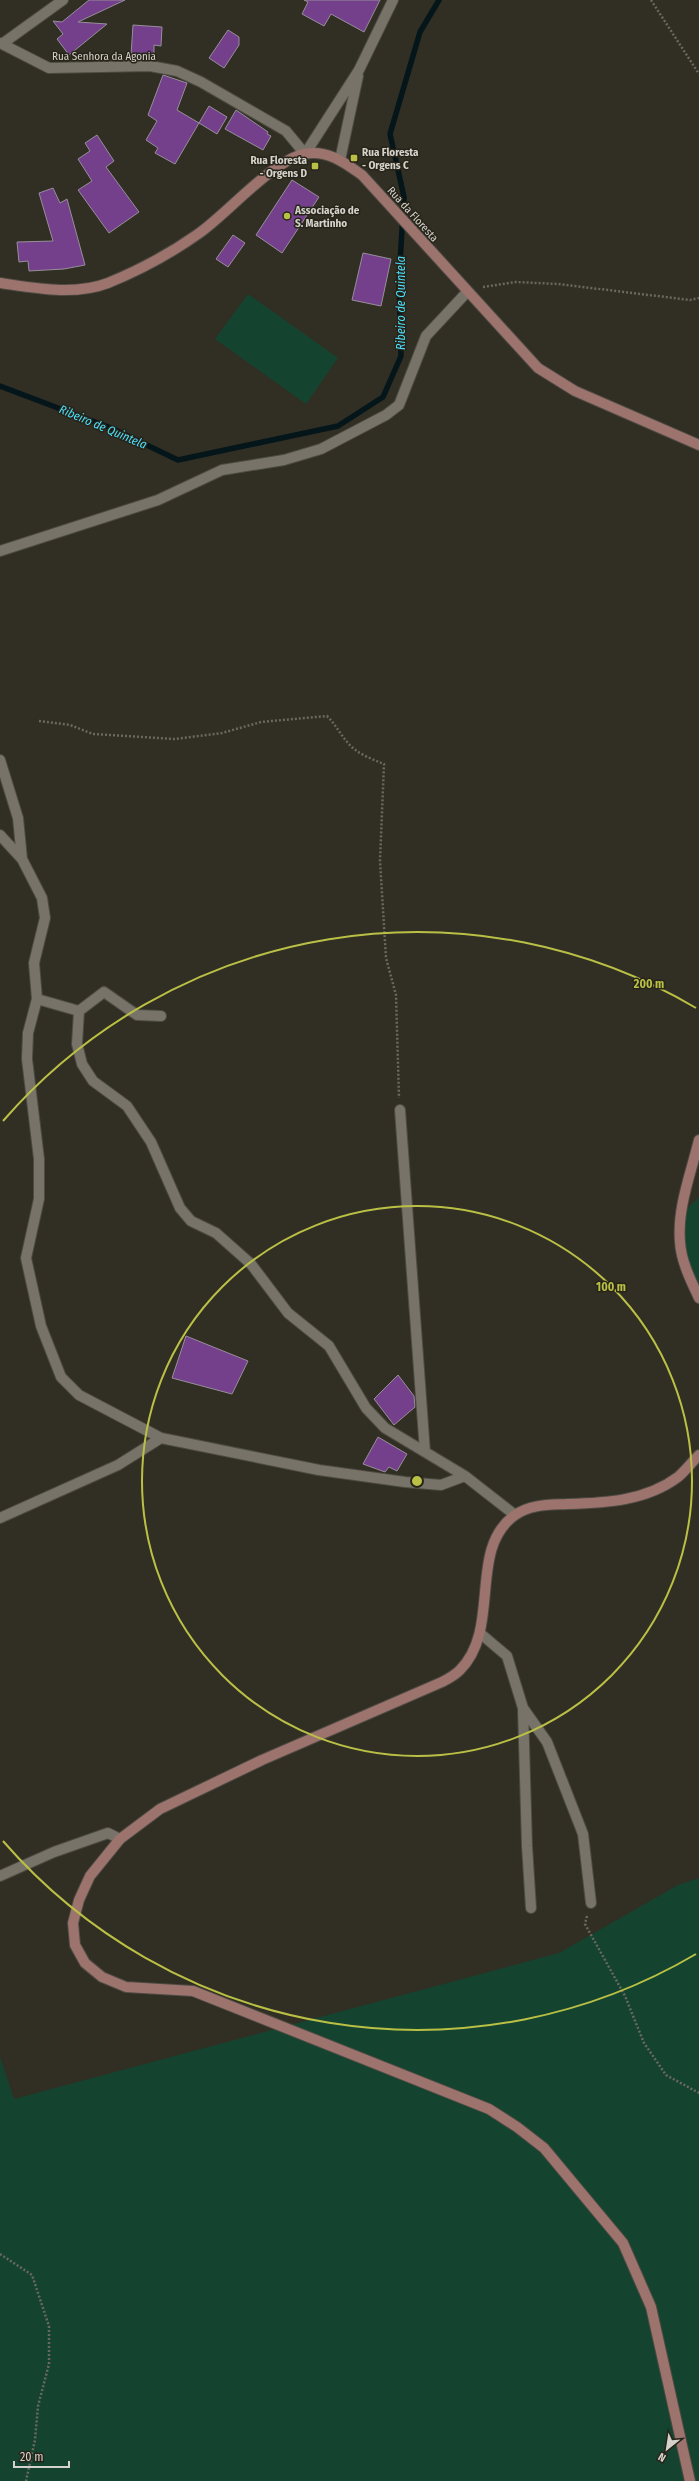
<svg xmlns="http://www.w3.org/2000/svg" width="699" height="2481" font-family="'Fira Sans Condensed',sans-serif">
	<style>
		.green { fill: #14442f }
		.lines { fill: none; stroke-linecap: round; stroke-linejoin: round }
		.stream { stroke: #04161a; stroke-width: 5.5 }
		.building { fill: #75408b; stroke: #968f99 }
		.street-casing { stroke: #4d4b42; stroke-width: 12 }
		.secondary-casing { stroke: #4d4b42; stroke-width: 12 }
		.path { stroke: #6a685f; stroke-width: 2.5; stroke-dasharray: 2 2; stroke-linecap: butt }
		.street { stroke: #777368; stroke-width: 10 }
		.secondary { stroke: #9d736e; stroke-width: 10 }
		.ring { fill: none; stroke: #bac045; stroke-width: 2 }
		.poi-dot { fill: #bac045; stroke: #27241a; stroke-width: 1.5 }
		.labels { text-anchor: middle; stroke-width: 3; stroke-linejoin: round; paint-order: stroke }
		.street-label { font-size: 11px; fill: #d4d2cb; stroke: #27241a }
		.poi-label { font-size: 11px; font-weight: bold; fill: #d4d2cb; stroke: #27241a; text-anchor: start }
		.water-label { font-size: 12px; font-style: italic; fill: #4cdefa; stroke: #27241a }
		.centre { fill: #bac045; stroke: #27241a; stroke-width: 2 }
		.ring-label { font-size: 12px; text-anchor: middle; font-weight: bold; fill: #bac045; stroke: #27241a; stroke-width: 3; stroke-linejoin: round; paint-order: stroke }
	</style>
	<rect width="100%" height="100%" fill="#312e24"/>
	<path class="green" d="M248,294L338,358L306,404L215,339Z
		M699,1197V1302L688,1274L680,1216Z
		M699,1878V2481H0V2057L14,2099L559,1953L678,1885Z"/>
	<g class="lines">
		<path class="stream" d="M0,386L111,428L178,460L338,426L383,397L401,356L399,279L404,197L390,134L420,32L439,0"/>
	</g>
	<path class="building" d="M89,0H125L78,22L107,24L69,55L57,39L63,34L53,21L62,22Z
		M304,0H380L364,32L331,14L324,26L302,14L308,2Z
		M133,25L162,27L161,46L154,45V57L131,55Z
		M228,30L239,37V45L224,68L209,58Z
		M163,75L187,83L177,110L199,123L175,164L155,153L158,148L146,140L157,121L148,115Z
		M209,106L227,117L217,134L199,123Z
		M236,110L268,132L267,134L271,136L263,150L225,129Z
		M97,135L114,161L106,167L139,212L109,233L78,190L92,181L78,159L90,151L85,143Z
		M292,180L319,197L282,253L256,235Z
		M53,188L60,203L67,199L85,265L64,269L29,271L28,261L19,262L17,242L53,241L39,193Z
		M233,235L245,243L228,267L216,259Z
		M363,253L391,259L381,306L352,300Z
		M186,1336L248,1361L232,1394L172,1378Z
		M398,1375L414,1396L415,1407L394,1425L374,1399Z
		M378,1437L407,1454L397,1471L389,1467L385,1472L363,1464Z"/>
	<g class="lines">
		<defs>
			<path id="street" d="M0,43L49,68L150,66L177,71L201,82L286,131L305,154L359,70L393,0
				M2,44L63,0
				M340,160L358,76
				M0,551L158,500L222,470L284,460L321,449L386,415L399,405L426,336L467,292
				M0,760L18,818L22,859
				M0,835L22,859L42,898L45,918L34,963L37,999L28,1033L27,1059L39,1159V1199L26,1258L41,1326L61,1377L79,1395L161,1438L319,1470L405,1482L441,1485L465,1476
				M37,999L79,1011L77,1044L82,1064L93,1081L127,1106L151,1142L180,1208L191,1221L216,1233L251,1264L288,1313L329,1346L366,1408L385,1428L465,1476L515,1515
				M79,1011L104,992L137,1015L161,1016
				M400,1110L425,1452
				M0,1518L118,1465L161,1438
				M481,1634L507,1656L523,1708L547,1742L583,1834L591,1903
				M523,1708L527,1846L531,1908
				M0,1876L54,1852L108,1833L120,1839"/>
			<path id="secondary" d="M0,283C35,288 74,296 108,283C140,270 171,253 198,234C227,214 272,161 304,154C327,149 345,163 362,175L538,368L575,391L699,445
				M699,1140C691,1173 677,1208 680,1242C681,1261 691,1281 699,1298
				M690,2481L651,2307L623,2243L544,2148L517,2127L489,2109L193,1991L126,1987L102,1977L85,1963L75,1945L73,1923L79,1900L90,1876L120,1839L160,1809L262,1760L442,1682C448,1679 455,1675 460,1670C502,1628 467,1549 515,1515C531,1504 549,1505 568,1504C605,1503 646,1501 678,1477C685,1471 692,1462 699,1455"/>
		</defs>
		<use href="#street" class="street-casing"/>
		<use href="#secondary" class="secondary-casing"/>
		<path class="path" d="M651,0L699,74
			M483,287L516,282L558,284L690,300L699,298
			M39,721L70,725L93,734L174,739L222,733L261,722L327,716C336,725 340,734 348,743C357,754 372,759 384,764L380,861L386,958L396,995L399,1098
			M587,1916L585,1924L625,1996L644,2043L666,2075L699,2093
			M0,2254L32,2275L49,2326V2364L38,2406L35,2440L26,2481"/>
		<use href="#street" class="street"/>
		<use href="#secondary" class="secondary"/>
	</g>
	<g class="ring">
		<circle cx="417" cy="1481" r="275"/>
		<path d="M696 1954A549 549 0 0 1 3 1841M3 1121A549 549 0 0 1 696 1008"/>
	</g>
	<g class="poi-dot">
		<rect x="350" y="154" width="8" height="8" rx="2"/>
		<rect x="311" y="162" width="8" height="8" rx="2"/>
		<circle cx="287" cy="216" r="4"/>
	</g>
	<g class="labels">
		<g class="street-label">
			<text x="104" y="60">Rua Senhora da Agonia</text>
			<text transform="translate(413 214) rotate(48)" y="4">Rua da Floresta</text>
		</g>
		<g class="poi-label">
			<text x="362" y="156">Rua Floresta<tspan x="362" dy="13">- Orgens C</tspan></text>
			<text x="307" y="164" text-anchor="end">Rua Floresta<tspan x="307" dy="13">- Orgens D</tspan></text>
			<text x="295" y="214">Associação de<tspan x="295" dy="13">S. Martinho</tspan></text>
		</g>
		<g class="water-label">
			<text transform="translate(401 303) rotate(-90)" y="4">Ribeiro de Quintela</text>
			<text transform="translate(103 427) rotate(23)" y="4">Ribeiro de Quintela</text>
		</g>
	</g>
	<circle cx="417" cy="1481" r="6" class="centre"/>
	<g class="ring-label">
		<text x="649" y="988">200 m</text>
		<text x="611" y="1291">100 m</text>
	</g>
	<g transform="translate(667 2449) rotate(210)" stroke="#27241a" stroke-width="3" paint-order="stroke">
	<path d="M0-3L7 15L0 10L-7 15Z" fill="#d4d2cb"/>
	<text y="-6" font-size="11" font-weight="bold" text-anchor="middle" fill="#d4d2cb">N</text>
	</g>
	<path d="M14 2461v6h55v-6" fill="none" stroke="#d4d2cb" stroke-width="2"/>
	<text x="20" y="2461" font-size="12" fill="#d4d2cb" stroke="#27241a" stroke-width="3" paint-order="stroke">20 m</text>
</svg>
